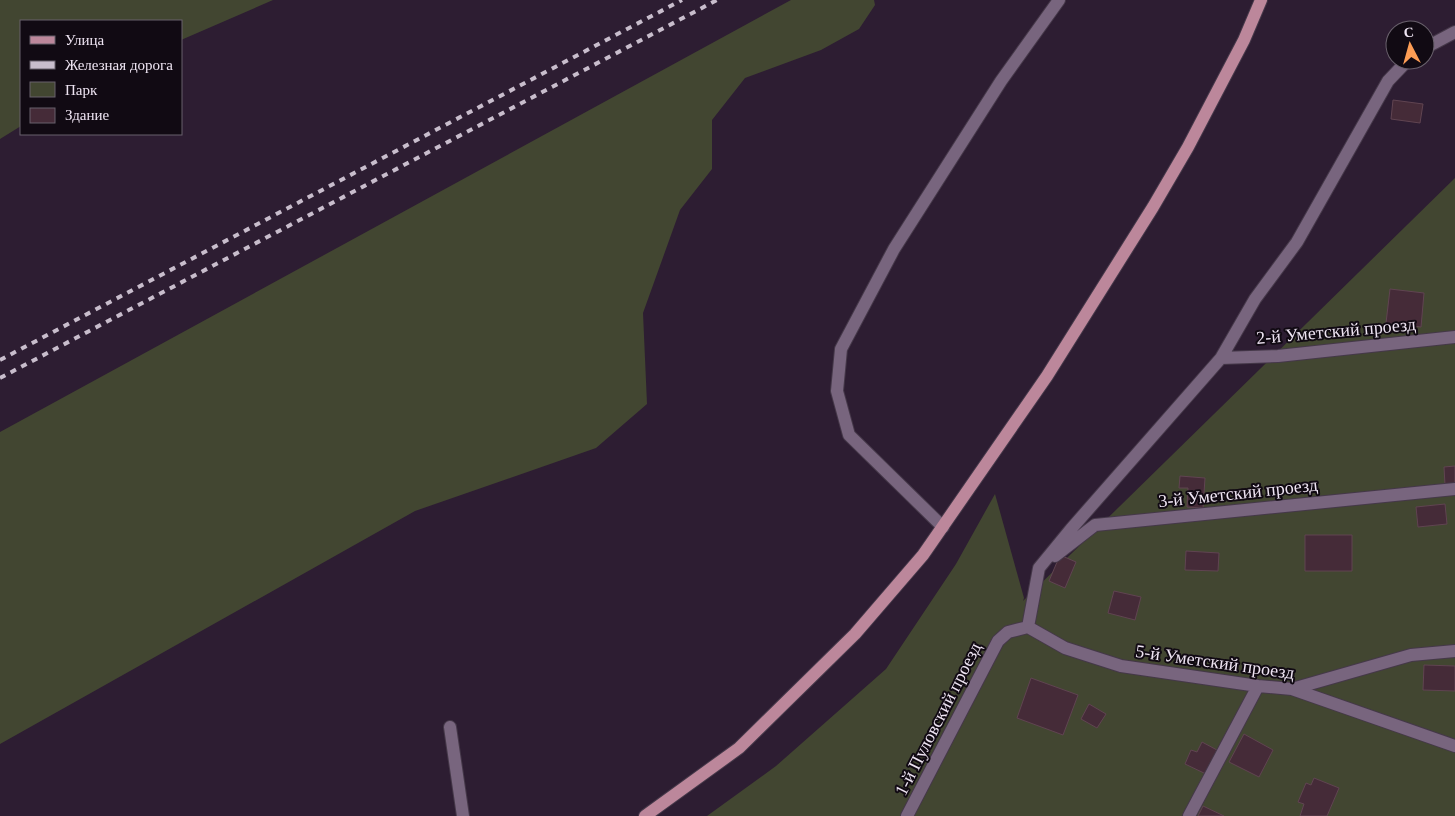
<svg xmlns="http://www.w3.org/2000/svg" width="1455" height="816" font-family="Georgia,serif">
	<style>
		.green { fill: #424631 }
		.building { fill: #452b38; stroke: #604451 }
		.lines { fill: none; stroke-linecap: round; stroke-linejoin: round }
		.minor-casing { stroke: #453849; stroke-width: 14 }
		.major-casing { stroke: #453849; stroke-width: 14 }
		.minor { stroke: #78657e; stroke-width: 12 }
		.major { stroke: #bc879b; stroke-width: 12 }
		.rail { stroke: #c8bdcc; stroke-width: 4; stroke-dasharray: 6 6; stroke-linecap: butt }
		.labels { text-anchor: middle; stroke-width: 4; stroke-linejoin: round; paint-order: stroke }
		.street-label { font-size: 18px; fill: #eee4f2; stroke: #110a13 }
	</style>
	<rect width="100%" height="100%" fill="#2d1d32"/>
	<path class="green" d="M0,0H273L181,40V21H21V126L0,139Z
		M791,0H874L875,5L859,29L821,50L745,78L712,120V169L680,210L643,313L647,404L596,448L415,511L0,744V432Z
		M1455,178V816H707L776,766L886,669L956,564L995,494L1024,598L1023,601Z"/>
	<path class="building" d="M1393,100L1423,104L1420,123L1391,119Z
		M1390,289L1424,293L1421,327L1386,323Z
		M1455,466V484L1445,485L1444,467Z
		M1180,476L1205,478L1203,508L1187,507L1188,488H1179Z
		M1445,504L1447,524L1418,527L1416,507Z
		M1305,535H1352V571H1305Z
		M1186,551L1219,553L1218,571L1185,570Z
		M1060,555L1076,562L1065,588L1049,581Z
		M1114,591L1141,597L1135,620L1108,613Z
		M1424,665L1455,666V691L1423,690Z
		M1031,678L1078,695L1063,735L1017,718Z
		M1089,704L1106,714L1097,728L1081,719Z
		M1244,734L1273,750L1259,777L1229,762Z
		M1202,742L1217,750L1206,774L1185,764L1191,750L1197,752Z
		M1314,778L1339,788L1327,816H1300L1304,804L1298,802L1306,783L1311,785Z
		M1203,806L1224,816H1198Z"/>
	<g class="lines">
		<defs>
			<path id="minor" d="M1425,48L1455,32
				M1221,358L1278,356L1455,337
				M943,527L849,435L837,391L841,349L894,249L1001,81L1059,0
				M1055,556L1095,525L1455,489
				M1028,627L1039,568L1071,529L1221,358L1255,299L1297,242L1388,81L1408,60
				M1028,627L1065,648L1121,666L1258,686L1292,689L1455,746
				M1292,689L1411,655L1455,651
				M450,727L463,816
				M907,816L998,641L1008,632L1028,627
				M1189,816L1258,686"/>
			<path id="major" d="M645,816L739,748L855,634L923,555L1047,376L1153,207L1188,147L1244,40L1261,0"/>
		</defs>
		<use href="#minor" class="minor-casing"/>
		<use href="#major" class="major-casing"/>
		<use href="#minor" class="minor"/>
		<use href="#major" class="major"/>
		<path class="rail" d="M0,360L682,0
			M0,378L717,0"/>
	</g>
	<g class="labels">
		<g class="street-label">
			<text transform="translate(1336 331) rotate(-5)" y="6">2-й Уметский проезд</text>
			<text transform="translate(1238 493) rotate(-6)" y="6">3-й Уметский проезд</text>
			<text transform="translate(1215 662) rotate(8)" y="6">5-й Уметский проезд</text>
			<text transform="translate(938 719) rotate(-63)" y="6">1-й Пуловский проезд</text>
		</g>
	</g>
	<rect x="20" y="20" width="162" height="115" fill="#110a13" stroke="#69616c"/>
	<rect x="30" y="36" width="25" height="8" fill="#bc879b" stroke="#69616c"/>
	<text x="65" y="45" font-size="15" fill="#eee4f2">Улица</text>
	<rect x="30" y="61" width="25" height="8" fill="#c8bdcc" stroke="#69616c"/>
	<text x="65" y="70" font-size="15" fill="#eee4f2">Железная дорога</text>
	<rect x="30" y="82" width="25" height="15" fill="#424631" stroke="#69616c"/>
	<text x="65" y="95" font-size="15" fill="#eee4f2">Парк</text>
	<rect x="30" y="108" width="25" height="15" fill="#452b38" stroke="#69616c"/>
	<text x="65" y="120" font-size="15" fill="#eee4f2">Здание</text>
	<g transform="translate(1410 45) rotate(354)"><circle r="24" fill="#110a13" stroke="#69616c"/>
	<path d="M0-4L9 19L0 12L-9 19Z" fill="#fd9d55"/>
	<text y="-8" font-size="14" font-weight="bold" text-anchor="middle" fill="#eee4f2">С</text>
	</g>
</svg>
